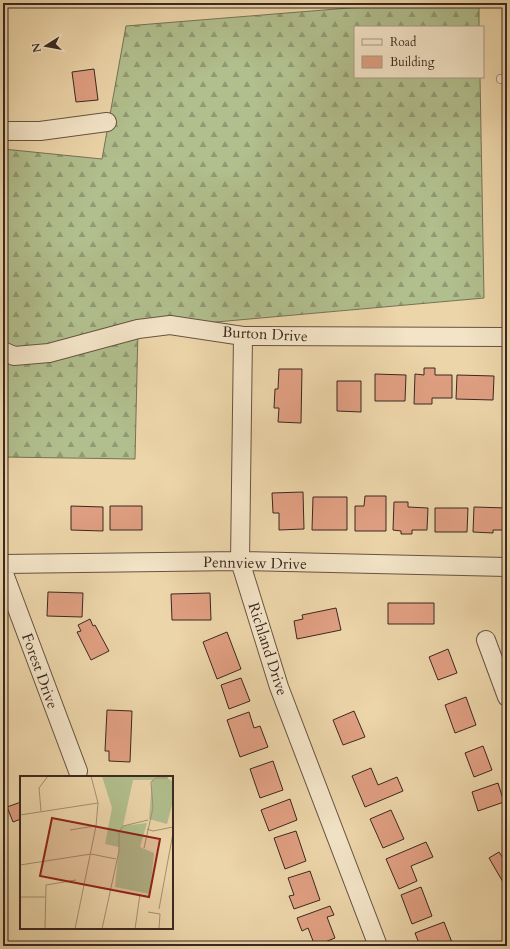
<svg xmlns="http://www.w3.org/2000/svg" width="510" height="949" font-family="Cardo,serif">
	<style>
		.forest { fill: url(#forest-firs); stroke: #767356 }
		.building { fill: #e09f82; stroke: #3b2820 }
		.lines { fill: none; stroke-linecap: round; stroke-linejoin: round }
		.service-casing { stroke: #675342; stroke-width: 10 }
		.minor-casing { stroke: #675342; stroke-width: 20 }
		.service { stroke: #f3e4c7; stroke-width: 9 }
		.minor { stroke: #f3e4c7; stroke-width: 18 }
		.labels { text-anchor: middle; stroke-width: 3; stroke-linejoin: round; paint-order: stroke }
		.street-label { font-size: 15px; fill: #3b2820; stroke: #f3e4c7 }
		.inset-road { fill: none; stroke: #a59072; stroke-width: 1 }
		.view { fill: #8f2418; fill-opacity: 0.15; stroke: #8f2418; stroke-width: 2 }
		.inset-edge { fill: none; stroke: #3b2820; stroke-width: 2 }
	</style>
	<defs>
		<pattern id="forest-firs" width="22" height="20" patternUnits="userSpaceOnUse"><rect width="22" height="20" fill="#b1be8d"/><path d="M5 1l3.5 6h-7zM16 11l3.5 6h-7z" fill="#919a73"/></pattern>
	</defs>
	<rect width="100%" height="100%" fill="#ecd5a9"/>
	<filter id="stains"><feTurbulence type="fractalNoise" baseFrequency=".005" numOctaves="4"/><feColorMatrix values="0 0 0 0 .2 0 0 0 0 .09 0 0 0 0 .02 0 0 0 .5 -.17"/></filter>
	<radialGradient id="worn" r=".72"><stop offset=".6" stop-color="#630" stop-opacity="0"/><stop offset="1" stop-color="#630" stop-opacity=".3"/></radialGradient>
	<path class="forest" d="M411,3H479V27H355V77H480L484,298L138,329L135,459L3,457V149L102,159L126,26Z"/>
	<path class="building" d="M94,69L98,100L76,102L72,72Z
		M424,368H435V375H452V398H432V404H414L415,374L424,375Z
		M279,369H302L301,423L278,422L279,408H274L275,389H278Z
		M375,374L406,375L405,401H375Z
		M457,375L494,376L493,400L456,399Z
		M337,381H361V412L337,411Z
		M303,492L304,529L279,530V513H273L272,493Z
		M365,496H386V531H355V506H364Z
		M313,497H347V530H312Z
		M394,502H408V507L428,508L427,530H412V534H401V531L393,530Z
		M71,506L103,507V531L71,530Z
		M110,506H142V530H110Z
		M474,507L507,508V530H493V533L473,532Z
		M435,508H468L467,532H435Z
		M48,592L83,593L82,617L47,616Z
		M210,593L211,620H172L171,594Z
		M388,603H434V624H388Z
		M336,608L341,630L297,639L294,621L303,619L302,615Z
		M90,619L93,626L95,625L109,651L91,660L77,632L81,631L78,625Z
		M227,632L241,669L217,679L203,642Z
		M448,649L457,673L438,680L429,657Z
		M241,678L250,701L229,709L221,685Z
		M466,697L476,725L455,733L445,705Z
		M107,710L132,711L130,762L109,761V751H105Z
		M354,711L365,737L343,745L333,720Z
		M249,712L254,728L260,726L268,747L240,757L227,720Z
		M483,746L492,770L474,777L465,753Z
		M273,761L283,790L260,798L250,769Z
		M371,768L378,785L397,777L403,791L365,807L352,776Z
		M498,783L504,802L478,811L472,792Z
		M290,799L297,820L269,831L261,810Z
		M21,802V819L13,822L7,807Z
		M391,810L404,839L383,848L370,819Z
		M296,831L306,861L285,869L274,838Z
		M426,842L433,857L411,866L417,881L399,889L386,859Z
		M499,852L503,858L507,856V889L489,858Z
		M310,871L320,900L294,909L289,896L294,895L288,878Z
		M421,887L432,916L412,924L401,895Z
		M330,906L334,915L327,917L335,938L315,946L308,928L302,931L297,918Z
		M444,922L453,945L420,946L415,933Z"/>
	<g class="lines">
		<defs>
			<path id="service" d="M501,79H507"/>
			<path id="minor" d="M3,131H40L107,122
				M243,336L240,561L279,687L378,946
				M3,351L14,356L49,353L138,329L170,325L243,336L507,337
				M3,564L240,561L507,567
				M3,571L78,771
				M486,640L507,697"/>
		</defs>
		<use href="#service" class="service-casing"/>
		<use href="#minor" class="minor-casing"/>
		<use href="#service" class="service"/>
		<use href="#minor" class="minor"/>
	</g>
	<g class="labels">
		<g class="street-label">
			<text transform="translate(265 334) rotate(3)" y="5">Burton Drive</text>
			<text transform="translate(255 563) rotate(1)" y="5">Pennview Drive</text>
			<text transform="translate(268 649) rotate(72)" y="5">Richland Drive</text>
			<text transform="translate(40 671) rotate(70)" y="5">Forest Drive</text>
		</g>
	</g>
	<g transform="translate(20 776)">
		<rect width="153" height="153" fill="#ecd5a9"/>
		<path d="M82,0H145L153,6V25L147,48L129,43L132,4H113L103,50L127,47L120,71L134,77L130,118L95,111L99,71L85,68L92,32Z" fill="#b1be8d"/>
		<path class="inset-road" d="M21,35L19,12L28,0M0,39L78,27M127,53L133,55L153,51M50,54L75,50M124,72L133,32L131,6L136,2H148M0,89L71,78L96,83M0,121H25M139,133L153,57M128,136L140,138L139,153M25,153L26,109L56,104M55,153L76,50L78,27L71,0M82,153L99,75V56L103,50L128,44M115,153L120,118"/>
		<path class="view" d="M32,42L140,63L129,121L20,100Z"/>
		<rect width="153" height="153" class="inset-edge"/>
	</g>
	<rect width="510" height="949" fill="none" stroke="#ecd5a9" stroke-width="16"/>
	<rect x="4" y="4" width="502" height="941" fill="none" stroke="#3b2820" stroke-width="2"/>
	<rect x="8" y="8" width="494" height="933" fill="none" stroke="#3b2820"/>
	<rect x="354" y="26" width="130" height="52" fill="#f3e4c7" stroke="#a99984"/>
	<rect x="362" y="39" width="20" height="6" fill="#f3e4c7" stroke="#a99984"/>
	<text x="390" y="46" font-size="12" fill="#3b2820">Road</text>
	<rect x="362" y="56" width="20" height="12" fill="#e09f82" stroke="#a99984"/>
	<text x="390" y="66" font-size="12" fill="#3b2820">Building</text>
	<g transform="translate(46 46) rotate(259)" stroke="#f3e4c7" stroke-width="3" paint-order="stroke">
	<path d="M0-3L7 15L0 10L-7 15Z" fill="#3b2820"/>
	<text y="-6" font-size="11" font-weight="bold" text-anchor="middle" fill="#3b2820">N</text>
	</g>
	<rect width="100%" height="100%" filter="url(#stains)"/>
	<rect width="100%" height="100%" fill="url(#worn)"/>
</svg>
